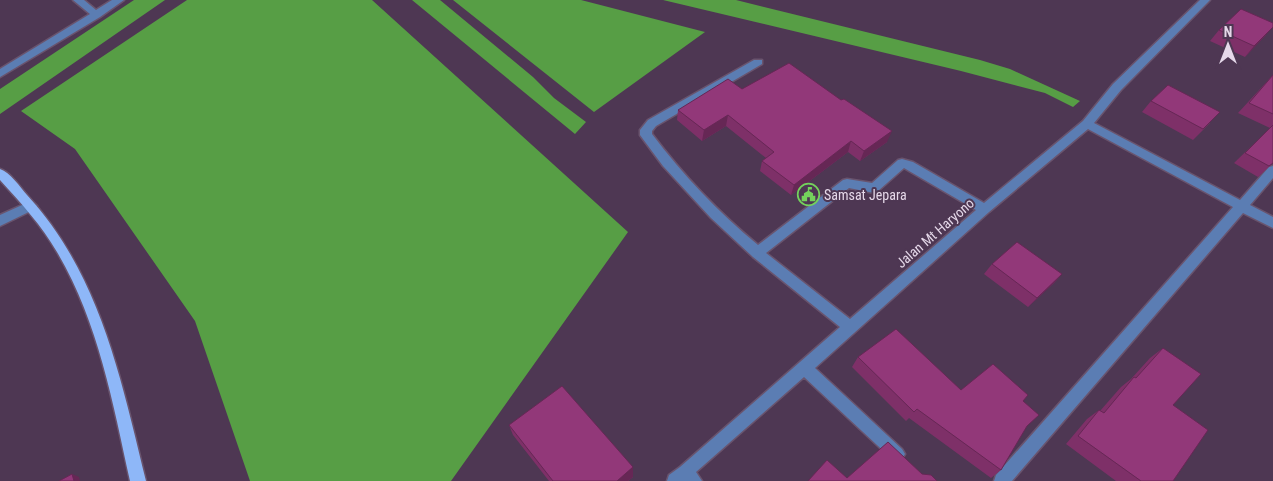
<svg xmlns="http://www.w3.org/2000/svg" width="1273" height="481" font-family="'Roboto Condensed',sans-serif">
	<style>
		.water { fill: #579e45 }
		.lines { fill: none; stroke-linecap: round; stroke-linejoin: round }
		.minor-casing { stroke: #69546e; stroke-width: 3 }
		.major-casing { stroke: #69546e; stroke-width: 3 }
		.minor { fill: #5b7db3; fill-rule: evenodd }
		.major { fill: #8eb7f8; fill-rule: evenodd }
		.wall { fill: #7e3068 }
		.shaded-wall { fill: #662755 }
		.building { fill: #923879; stroke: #662755 }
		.labels { text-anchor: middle; stroke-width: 4; stroke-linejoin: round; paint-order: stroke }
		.poi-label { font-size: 14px; fill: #e5d8e9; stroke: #4e3753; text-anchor: start }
		.street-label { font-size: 14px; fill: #e5d8e9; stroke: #4e3753 }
	</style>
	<rect width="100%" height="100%" fill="#4e3753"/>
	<path class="water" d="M134,0H165L0,114V89Z
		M187,0H372L628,232L451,481H250L195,321L75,149L21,111Z
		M412,0H440L533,77L554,98L586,122L575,134Z
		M453,0H581L705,32L594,112Z
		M663,0H736L980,60L1010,69L1080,101L1073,107L1045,93L961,71Z"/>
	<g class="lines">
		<defs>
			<path id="minor" d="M73,0H84L96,10L112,0H124L100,17L0,77V69L90,14Z
				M1200,0H1210L1121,90L1094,123L1240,200L1269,167L1273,166V178L1250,205L1273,217V228L1243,213L1012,481H994L996,475L1233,207L1088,129L989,212L815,368L902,449L905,454L902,459L897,462L892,459L804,377L696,472L702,481H667L669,475L680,467L840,327L753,257L711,218L663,166L640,135V130L648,120L754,60H762V64L656,126L652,131V134C683,175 718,212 758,245L843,180L847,179L872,183L898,160L902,159L913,162L984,203L1083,121L1113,84ZM904,168L976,210L850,319L766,253L849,188L874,193L878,191Z
				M31,201L37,206L35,209L0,226V215Z"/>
			<path id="major" d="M0,169C10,172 20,187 27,195C100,274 121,379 146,481H130C113,403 98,321 57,252C42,226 21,203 0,180Z"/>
		</defs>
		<use href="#minor" class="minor-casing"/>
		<use href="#major" class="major-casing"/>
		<use href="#minor" class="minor"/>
		<use href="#major" class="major"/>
	</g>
	<path class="wall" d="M1219,30L1266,35L1245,57L1210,41Z
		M1273,75V163L1258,177L1234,163L1270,128L1238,113Z
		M742,89L887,142L860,161L848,152L791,195L760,171L762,161L766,158L726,126L702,141L677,120L678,110Z
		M1151,101L1210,123L1193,140L1142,112Z
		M992,264L1062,274L1054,283L1028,307L984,274Z
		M1163,348L1173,405V481H1116L1066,444L1087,419L1099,410L1100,411L1121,387L1131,379L1150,358Z
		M858,357L961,390L1023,401L1027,426L1001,470L991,478L909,418L906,421L852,367Z
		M509,425L633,477L628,481H549L513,435Z"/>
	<path class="shaded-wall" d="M1273,27L1266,35L1245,57L1254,46Z
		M728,115L726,126L702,141L704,130Z
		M892,131L887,142L860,161L864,151Z
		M851,141L848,152L791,195L794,185Z
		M1062,274L1054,283L1028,307L1037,298Z
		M633,467V477L628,481H617Z
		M72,474L79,477L80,481H74Z"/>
	<path class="building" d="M1241,9L1273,23V27L1254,46L1219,30Z
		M789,63L841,100L844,99L892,131L864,151L851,141L794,185L762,161L774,152L728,115L704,130L678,110L728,79L742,89Z
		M1273,75V114L1249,103Z
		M1168,85L1220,112L1203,129L1151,101Z
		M1273,125V163L1269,166L1245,153Z
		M1017,242L1062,274L1037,298L992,264Z
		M896,329L961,390L993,364L1028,395L1023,401L1039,415L1027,426L1001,470L917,409L914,412L858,357Z
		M1163,348L1201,374L1173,405L1208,430L1173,481H1141L1078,436L1099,410L1104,413L1134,377L1136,378Z
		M562,386L633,467L617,481H553L509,425Z
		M888,442L922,474L931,475L937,481H808L827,460L847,478Z
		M72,474L74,481H59Z"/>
	<defs>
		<symbol id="civic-ring" viewBox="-11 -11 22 22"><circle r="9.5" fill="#4e3753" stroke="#74d25c" stroke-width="1.5"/><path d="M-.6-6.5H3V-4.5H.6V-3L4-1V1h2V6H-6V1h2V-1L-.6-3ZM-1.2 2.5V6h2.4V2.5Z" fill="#74d25c"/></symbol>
	</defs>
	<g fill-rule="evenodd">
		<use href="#civic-ring" x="796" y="182" width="25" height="25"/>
	</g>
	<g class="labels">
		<g class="poi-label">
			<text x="824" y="200">Samsat Jepara</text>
		</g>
		<g class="street-label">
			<text transform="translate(935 233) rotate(-41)" y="5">Jalan Mt Haryono</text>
		</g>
	</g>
	<g transform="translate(1228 45)" stroke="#4e3753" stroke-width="4" paint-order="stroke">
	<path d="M0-4L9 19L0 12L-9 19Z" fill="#e5d8e9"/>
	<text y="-8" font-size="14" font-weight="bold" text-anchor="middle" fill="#e5d8e9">N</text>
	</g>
</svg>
